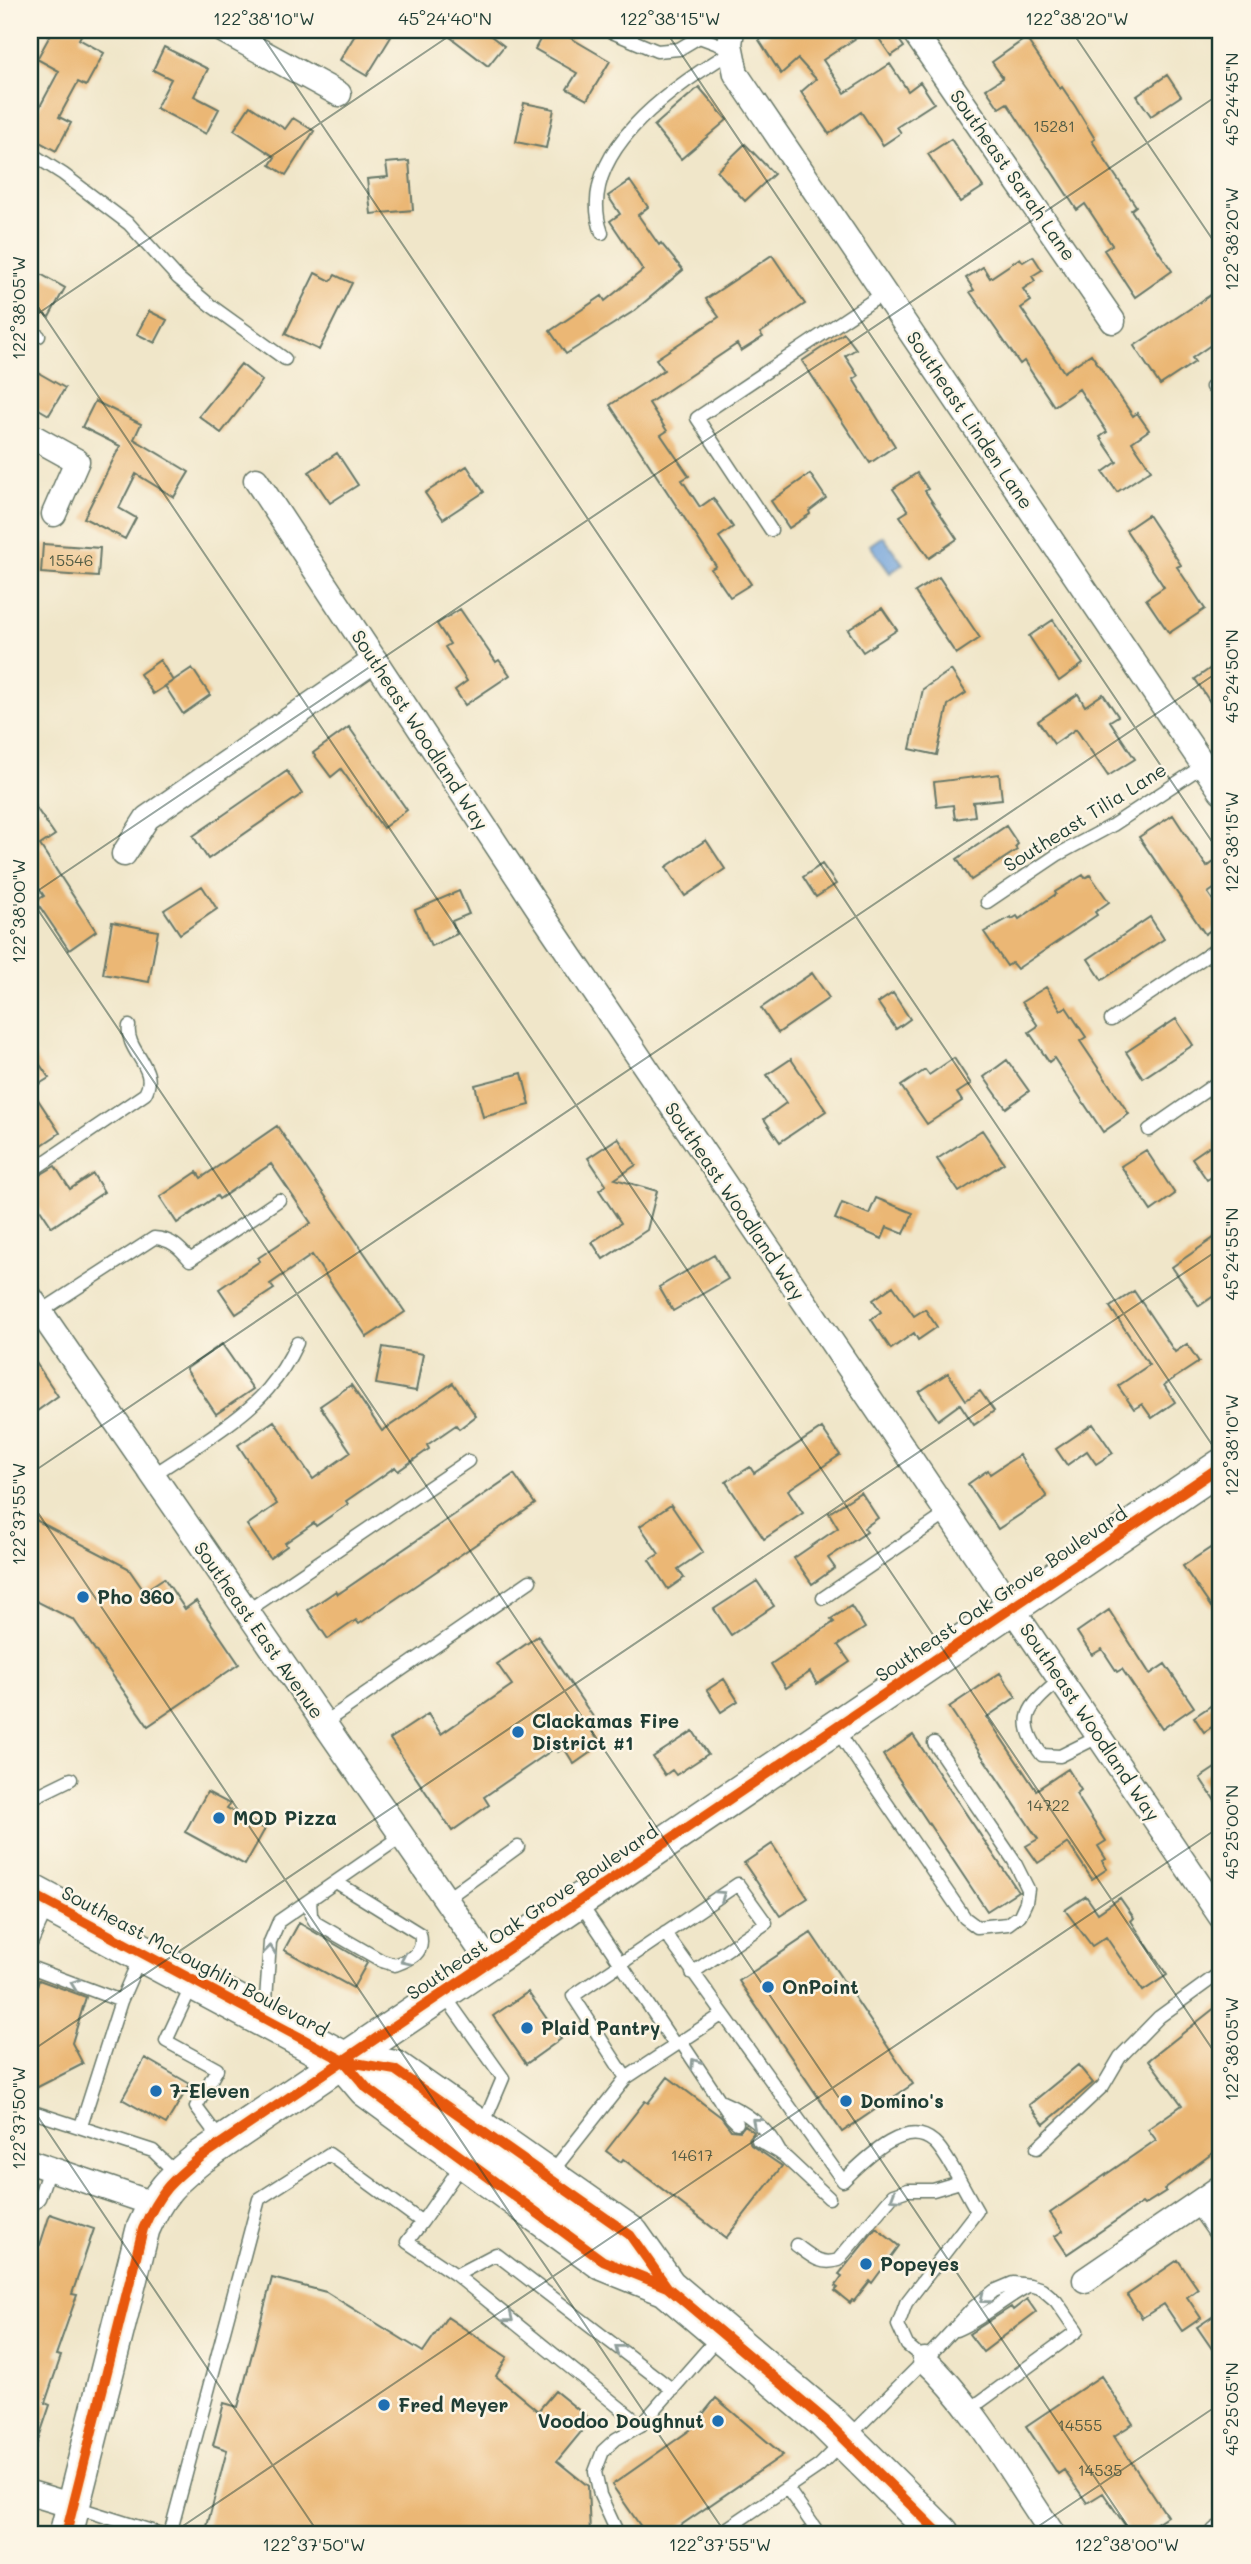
<svg xmlns="http://www.w3.org/2000/svg" width="1251" height="2564" font-family="Mali,sans-serif">
	<style>
		.water { fill: #6fa2db; stroke: #477088; stroke-width: 2 }
		.building { fill: #ebb774 }
		.lines { fill: none; stroke-linecap: round; stroke-linejoin: round }
		.lane-casing { stroke: #687868; stroke-width: 15 }
		.street-casing { stroke: #687868; stroke-width: 27 }
		.secondary-casing { stroke: #687868; stroke-width: 36 }
		.primary-casing { stroke: #687868; stroke-width: 41 }
		.lane { stroke: #fff; stroke-width: 12 }
		.street { stroke: #fff; stroke-width: 24 }
		.secondary { stroke: #fff; stroke-width: 33 }
		.primary { stroke: #fff; stroke-width: 38 }
		.cycleway-casing { stroke: #fcf5e5; stroke-width: 15 }
		.cycleway { stroke: #e8590c; stroke-width: 10 }
		.oneway { stroke: #8f9e9a }
		.ticks { fill: none; stroke: #1f3d34; stroke-width: 2; stroke-opacity: 0.45 }
		.poi-dot { fill: #1f6fb2; stroke: #fcf5e5; stroke-width: 2.5 }
		.labels { text-anchor: middle; stroke-width: 5; stroke-linejoin: round; paint-order: stroke }
		.number-label { font-size: 16px; fill: #525c44 }
		.street-label { font-size: 19px; fill: #1f3d34; stroke: #fcf5e5 }
		.poi-label { font-size: 19px; font-weight: bold; fill: #1f3d34; stroke: #fcf5e5; text-anchor: start }
		.neatline { fill: none; stroke: #1f3d34; stroke-width: 2.5 }
		.ticks-label { font-size: 18px; text-anchor: middle; fill: #1f3d34 }
	</style>
	<rect width="100%" height="100%" fill="#fcf5e5"/>
	<filter id="ink" filterUnits="userSpaceOnUse"><feTurbulence type="fractalNoise" baseFrequency=".0143" numOctaves="2"/><feDisplacementMap in="SourceGraphic" scale="14" xChannelSelector="R" yChannelSelector="G"/><feConvolveMatrix kernelMatrix="1 2 1 2 8 2 1 2 1" color-interpolation-filters="sRGB"/></filter>
	<filter id="wash" filterUnits="userSpaceOnUse"><feTurbulence type="fractalNoise" baseFrequency=".00686" numOctaves="4" result="noise"/><feDisplacementMap in="SourceGraphic" scale="28" xChannelSelector="R" yChannelSelector="G"/><feGaussianBlur stdDeviation="1.57" result="paint"/><feColorMatrix in="noise" values="0 0 0 0 0 0 0 0 0 0 0 0 0 0 0 0 0 1.4 0 .05"/><feComposite in="paint" operator="in"/></filter>
	<g filter="url(#wash)">
		<rect width="100%" height="100%" fill="#f0e6c9"/>
		<path class="water" d="M883,536L903,564L890,573L870,545Z"/>
		<g id="blocks">
			<path class="building" d="M53,30H84L79,39L104,53L86,86L78,82L59,117L71,123L56,151L30,137V125L59,71L37,59Z
				M358,30H378L391,37L367,76L340,60Z
				M441,30H483L504,46L488,66Z
				M545,30H557L610,61L587,100L567,89L577,73L535,49Z
				M774,30H868L823,60L845,93L890,64L908,91L920,82L934,103L897,127L901,133L883,145L861,112L829,134L801,92L816,79L798,59L781,74L759,40Z
				M889,30H892L904,47L891,56L878,37Z
				M1026,38L1060,89L1062,87L1075,106L1095,139L1092,141L1136,206L1131,210L1172,271L1135,297L1104,250L1112,245L1085,204L1077,210L1007,103L999,108L986,89L1003,78L992,62Z
				M164,47L208,69L194,96L219,109L206,134L156,108L171,79L153,70Z
				M1167,75L1181,96L1151,116L1137,96Z
				M699,87L727,120L681,159L654,126Z
				M524,103L554,109L546,148L516,142Z
				M250,106L285,129L293,118L314,131L286,175L270,165L275,157L234,130Z
				M951,139L983,187L960,202L928,154Z
				M745,144L774,174L745,201L717,171Z
				M409,161L413,210L371,214L367,179L388,177L386,163Z
				M630,181L648,207L638,215L659,245L661,243L683,270L634,311L566,354L550,331L602,296L605,301L643,270L610,221L620,214L608,196Z
				M772,255L805,304L760,333L763,337L741,351L737,344L649,403L667,431L661,435L689,476L682,480L700,507L713,498L733,527L719,537L751,584L730,597L711,569L716,566L610,405L664,370L656,359L719,317L706,299Z
				M1033,256L1042,270L1032,276L1035,281L1023,289L1031,301L1021,308L1064,372L1091,354L1133,416L1137,413L1149,430L1132,442L1151,470L1117,492L1103,472L1117,462L1100,437L1107,432L1079,389L1054,406L1024,361L1020,364L970,292L974,290L966,278L983,267L990,278L1020,258L1023,262Z
				M30,268L65,288L49,317L30,306Z
				M315,273L331,281L335,275L352,283L319,350L285,334Z
				M1221,288V338L1192,358L1195,362L1160,385L1134,346Z
				M149,311L167,320L155,343L137,334Z
				M844,333L856,349L845,356L858,376L853,379L895,446L870,463L802,361Z
				M241,364L262,381L221,433L199,416Z
				M30,368L65,388L49,415L30,404Z
				M95,401L141,424L134,439L189,472L174,497L136,474L119,508L136,518L125,539L84,518L120,446L82,427Z
				M337,453L358,485L330,503L309,472Z
				M467,466L484,492L443,519L425,493Z
				M917,473L928,489L925,491L957,539L929,558L900,516L908,511L893,489Z
				M810,474L826,498L809,511L810,514L789,528L771,501Z
				M1148,515L1181,565L1177,567L1205,609L1169,633L1146,599L1164,587L1126,530Z
				M43,544L100,548L98,577L41,573Z
				M939,577L980,638L956,654L915,592Z
				M882,608L897,630L863,652L848,630Z
				M460,609L496,662L499,660L510,675L465,705L455,690L467,681L445,647L450,644L437,624Z
				M1053,620L1083,664L1059,681L1029,636Z
				M160,660L173,681L153,694L140,674Z
				M1221,661V695L1210,702L1195,679Z
				M192,668L210,695L183,714L165,686Z
				M951,670L966,693L948,705L937,755L910,749L923,689Z
				M1078,694L1085,706L1103,694L1118,716L1110,721L1135,759L1108,776L1076,729L1054,744L1038,721Z
				M349,727L407,810L383,828L341,769L331,777L313,753Z
				M287,771L302,794L208,859L193,836Z
				M999,774L1002,799L973,802L975,816L955,819L953,805L937,807L934,782Z
				M30,799L55,835L40,845L96,931L69,950L36,901L44,896L30,875Z
				M1173,815L1207,867L1214,862L1221,872V884L1208,893L1221,912V923L1205,934L1139,837Z
				M1006,826L1018,844L1015,847L1017,850L971,880L957,859Z
				M706,840L725,869L685,896L666,867Z
				M822,864L836,884L816,897L803,877Z
				M1083,875L1085,878L1090,875L1109,902L1095,912L1097,915L1017,969L1012,963L1007,966L984,932L1011,917L1012,919L1017,916L1019,919L1056,894L1055,892Z
				M202,886L217,909L180,934L164,910Z
				M459,891L469,914L452,921L457,934L431,946L415,910Z
				M1150,917L1164,939L1102,980L1088,959Z
				M112,922L158,931L149,982L103,974Z
				M812,973L829,998L778,1033L761,1008Z
				M1046,987L1061,1010L1066,1007L1086,1037L1080,1041L1129,1114L1103,1132L1054,1058L1049,1062L1029,1032L1038,1026L1022,1002Z
				M893,993L910,1019L896,1029L878,1003Z
				M1176,1019L1193,1045L1143,1078L1126,1052Z
				M30,1050L49,1078L31,1089L60,1133L30,1153Z
				M954,1058L971,1084L957,1093L962,1101L927,1124L901,1086L925,1070L929,1075Z
				M791,1059L826,1111L780,1142L764,1119L786,1103L767,1075Z
				M1007,1060L1029,1091L1006,1108L984,1077Z
				M522,1073L530,1105L483,1117L475,1085Z
				M277,1126L405,1312L367,1337L312,1255L270,1284L274,1289L236,1314L219,1289L260,1261L258,1258L311,1223L271,1164L219,1199L217,1196L177,1223L160,1197L197,1172L201,1178Z
				M982,1130L1004,1163L959,1192L937,1159Z
				M618,1138L636,1165L615,1179L657,1191L647,1230L603,1259L592,1242L621,1223L599,1190L606,1185L588,1158Z
				M1221,1138V1171L1207,1180L1192,1158Z
				M1146,1150L1175,1194L1151,1211L1121,1166Z
				M55,1166L70,1189L93,1174L104,1192L52,1227L30,1194V1181Z
				M876,1198L913,1213L904,1234L887,1227L882,1239L835,1219L842,1203L869,1214Z
				M1221,1233V1291L1199,1306L1172,1267Z
				M714,1255L728,1279L673,1311L659,1287Z
				M893,1286L914,1316L925,1309L937,1327L918,1340L914,1333L891,1349L871,1319L881,1312L873,1300Z
				M1134,1291L1175,1352L1187,1344L1199,1362L1164,1385L1175,1402L1152,1418L1142,1404L1134,1409L1118,1386L1149,1365L1110,1307Z
				M222,1344L253,1389L216,1414L186,1369Z
				M383,1347L423,1354L416,1391L376,1384Z
				M30,1354L58,1396L30,1416Z
				M948,1373L966,1400L980,1391L994,1411L974,1425L960,1404L938,1420L919,1392Z
				M453,1383L476,1416L459,1429L456,1425L427,1445L429,1449L398,1471L395,1467L381,1477L346,1501L348,1504L316,1526L314,1523L285,1543L287,1546L270,1558L247,1525L277,1504L238,1445L274,1421L313,1479L351,1452L320,1406L351,1385L382,1431Z
				M1093,1424L1113,1453L1096,1464L1087,1451L1067,1465L1056,1449Z
				M822,1428L840,1455L788,1490L803,1513L764,1539L726,1482L750,1467L754,1473Z
				M1019,1455L1047,1497L998,1529L968,1484L988,1470L990,1474Z
				M514,1474L535,1504L359,1624L356,1620L328,1639L308,1610L336,1591L338,1594Z
				M861,1492L878,1518L864,1528L867,1532L828,1558L835,1568L812,1584L794,1558L838,1528L829,1513Z
				M671,1505L703,1552L678,1569L684,1578L668,1589L649,1560L659,1554L640,1526Z
				M30,1517L128,1568L144,1591L164,1578L185,1609L196,1601L239,1664L148,1726L74,1620L30,1598Z
				M1215,1545L1221,1554V1600L1211,1607L1183,1566Z
				M757,1581L774,1606L731,1635L714,1609Z
				M851,1606L865,1628L838,1645L850,1662L817,1684L810,1672L786,1688L771,1664L834,1622L831,1619Z
				M1109,1610L1150,1674L1165,1664L1194,1707L1162,1729L1122,1669L1117,1672L1102,1649L1092,1655L1077,1632Z
				M538,1636L598,1724L591,1730L601,1745L574,1764L564,1748L558,1752L555,1748L484,1797L489,1805L452,1831L390,1739L428,1714L441,1734L512,1685L497,1664Z
				M1000,1673L1016,1697L987,1717L1036,1790L1068,1769L1081,1790L1076,1794L1106,1841L1098,1846L1106,1859L1102,1861L1107,1869L1092,1879L1068,1843L1038,1863L1026,1846L1038,1839L949,1707Z
				M724,1679L738,1701L721,1712L707,1690Z
				M1215,1703L1221,1712V1721L1204,1732L1194,1717Z
				M693,1731L708,1754L676,1775L672,1770L665,1775L653,1757Z
				M913,1735L1018,1891L987,1911L883,1755Z
				M1221,1764V1810L1200,1778Z
				M207,1792L230,1804L227,1808L265,1829L245,1865L185,1832Z
				M772,1844L808,1898L780,1916L744,1863Z
				M1086,1896L1098,1913L1120,1898L1134,1918L1131,1921L1167,1975L1143,1991L1106,1937L1092,1946L1065,1910Z
				M299,1923L367,1963L353,1988L284,1950Z
				M811,1933L913,2084L842,2132L739,1981Z
				M39,1980L86,1997L72,2043L83,2064L30,2091V2010Z
				M528,1992L561,2039L526,2064L493,2016Z
				M1221,2003V2147L1164,2189L1166,2191L1144,2205L1142,2203L1067,2254L1055,2236L1063,2231L1050,2213L1156,2140L1148,2129L1182,2105L1149,2060Z
				M145,2058L190,2084L166,2124L122,2099Z
				M1078,2065L1093,2083L1044,2124L1029,2105Z
				M668,2077L721,2117L731,2130L740,2131L745,2125L750,2129L754,2132L749,2139L751,2145L782,2166L726,2238L623,2159L621,2162L606,2151L645,2101L648,2103Z
				M50,2214L94,2229L72,2294L77,2295L56,2355L61,2356L45,2403L50,2405L33,2455H30V2241L40,2245Z
				M876,2228L899,2246L872,2283L870,2281L854,2301L852,2300L850,2303L835,2291L838,2288L835,2286L842,2276L839,2274Z
				M1178,2260L1198,2289L1187,2297L1201,2318L1182,2331L1164,2304L1142,2318L1127,2295Z
				M272,2278L326,2292L423,2352L447,2317L507,2357L496,2376L538,2411L555,2391L591,2420L557,2461L588,2486L590,2534H205L227,2450L213,2445L224,2403L238,2407Z
				M1027,2299L1036,2312L983,2352L969,2334L1011,2307L1013,2310Z
				M1221,2311V2362L1197,2327Z
				M1101,2376L1133,2424L1114,2436L1167,2516L1140,2534H1131L1103,2493L1087,2503L1064,2470L1058,2474L1026,2426Z
				M716,2398L783,2455L668,2534H646L612,2485L690,2430Z"/>
		</g>
	</g>
	<g filter="url(#ink)">
		<use href="#blocks" fill-opacity="0" stroke="#687868" stroke-width="2"/>
		<g class="lines">
			<defs>
				<path id="lane" d="M607,30L657,51L679,49L699,37L731,49
					M30,153L63,174L129,224L178,278L210,305L285,359
					M602,233C573,154 674,86 731,52
					M30,331L39,336
					M1212,387L1221,383
					M771,530L697,418L884,293
					M987,902L1057,855L1113,825L1204,765
					M1111,1020L1221,946
					M1149,1130L1221,1080
					M30,1172L145,1094C160,1068 125,1052 129,1026
					M40,1312L154,1238C171,1239 179,1247 190,1260L279,1200
					M153,1475C187,1452 242,1420 268,1389C280,1375 289,1360 297,1343
					M823,1598L948,1513
					M247,1611L468,1461
					M1061,1679C1031,1705 1013,1717 1042,1755L1060,1756L1100,1736
					M324,1723L530,1581
					M836,1729L965,1918L977,1927L1008,1924L1020,1915L1026,1902L1028,1889L1014,1861L934,1743
					M30,1799L71,1779
					M446,1899L518,1847
					M310,1900L311,1915L316,1923L382,1961L395,1965C411,1959 425,1954 420,1934L336,1882
					M580,1903L675,2045
					M665,1933L843,2181C862,2163 905,2116 934,2142C946,2152 968,2196 977,2211L906,2303L898,2325L907,2345L925,2360
					M30,1946L48,1906
					M30,1967L121,2001
					M193,1983L166,2041L217,2069L196,2107L222,2142
					M444,1995L503,2078L483,2125
					M265,2014L270,1942L279,1921L402,1836
					M681,2042L731,2117L737,2123
					M626,2078L573,1996L738,1884L766,1923L692,1973
					M720,2101C748,2113 767,2127 781,2154
					M30,2111L153,2151L178,2175
					M81,2126L121,2001L141,1955
					M758,2140L782,2154L829,2198
					M1037,2148L1103,2086L1120,2057L1159,2017L1221,1972
					M551,2173L626,2078L723,2014
					M30,2208L39,2198L49,2169
					M422,2222L407,2242L456,2275L641,2425
					M796,2245C810,2255 820,2266 838,2260L893,2195L908,2190H933L960,2182
					M456,2275L496,2254L673,2390
					M956,2330C983,2319 1004,2298 1030,2285
					M787,2488L815,2528L805,2534
					M75,2507L161,2534
					M170,2534L259,2199L329,2154L422,2222L463,2163
					M618,2534L600,2495L595,2472L603,2451L616,2439L641,2425L720,2335
					M719,2534L819,2466L925,2360L974,2307L994,2291L1013,2283L1030,2285L1042,2289L1056,2301L1077,2331L969,2410"/>
				<path id="street" d="M222,30L339,94
					M732,30L730,44L736,74L1221,791
					M913,30L1113,321
					M30,435L77,461L54,514
					M256,480L546,920L1221,1917
					M124,854L147,818L375,660
					M30,1297L489,1962
					M30,2162L154,2204
					M1200,2202L1221,2232
					M1085,2280L1221,2187
					M925,2360C975,2406 1014,2478 1053,2534
					M30,2493L73,2506
					M1218,2534L1221,2532"/>
				<path id="secondary" d="M66,2534L143,2229C159,2192 171,2181 201,2157L1221,1466"/>
				<path id="primary" d="M30,1893L344,2061L395,2070L630,2235L667,2287L825,2420L940,2534
					M344,2061L367,2088L603,2261L667,2287"/>
			</defs>
			<use href="#lane" class="lane-casing"/>
			<use href="#street" class="street-casing"/>
			<use href="#secondary" class="secondary-casing"/>
			<use href="#primary" class="primary-casing"/>
			<use href="#lane" class="lane"/>
			<use href="#street" class="street"/>
			<use href="#secondary" class="secondary"/>
			<use href="#primary" class="primary"/>
			<defs>
				<path id="cycleway" d="M30,1893L344,2061L395,2070L630,2235L667,2287L825,2420L940,2534
					M344,2061L367,2088L603,2261L667,2287
					M66,2534L143,2229C159,2192 171,2181 201,2157L1221,1466"/>
			</defs>
			<use href="#cycleway" class="cycleway-casing"/>
			<use href="#cycleway" class="cycleway"/>
		</g>
		<defs><path id="oneway-chevron" d="M-2-3.5L2.5 0L-2 3.5" fill="none" stroke-width="1.6" stroke-linecap="round" stroke-linejoin="round" transform="scale(1.75)"/></defs>
		<g class="oneway">
			<use href="#oneway-chevron" transform="translate(721 1895) rotate(-34)"/>
			<use href="#oneway-chevron" transform="translate(270 1950) rotate(-83)"/>
			<use href="#oneway-chevron" transform="translate(405 1960) rotate(155)"/>
			<use href="#oneway-chevron" transform="translate(75 1984) rotate(-160)"/>
			<use href="#oneway-chevron" transform="translate(695 2063) rotate(-123)"/>
			<use href="#oneway-chevron" transform="translate(756 2122) rotate(-139)"/>
			<use href="#oneway-chevron" transform="translate(895 2197) rotate(148)"/>
			<use href="#oneway-chevron" transform="translate(984 2299) rotate(142)"/>
			<use href="#oneway-chevron" transform="translate(509 2318) rotate(39)"/>
			<use href="#oneway-chevron" transform="translate(619 2349) rotate(-142)"/>
		</g>
	</g>
	<path class="ticks" d="M258,30L1221,1458M665,30L1221,855M1071,30L1221,252M30,295L1221,2062M30,319L458,30M30,896L1221,93M30,898L1133,2534M30,1474L1221,670M30,1501L726,2534M30,2052L1221,1248M30,2105L319,2534M171,2534L1221,1826M1027,2534L1221,2403"/>
	<g class="poi-dot">
		<circle cx="83" cy="1597" r="7"/>
		<circle cx="518" cy="1732" r="7"/>
		<circle cx="219" cy="1818" r="7"/>
		<circle cx="768" cy="1987" r="7"/>
		<circle cx="527" cy="2028" r="7"/>
		<circle cx="156" cy="2091" r="7"/>
		<circle cx="846" cy="2101" r="7"/>
		<circle cx="866" cy="2264" r="7"/>
		<circle cx="384" cy="2405" r="7"/>
		<circle cx="718" cy="2421" r="7"/>
	</g>
	<g class="labels">
		<g class="number-label">
			<text x="1054" y="132">15281</text>
			<text x="71" y="566">15546</text>
			<text x="1048" y="1811">14722</text>
			<text x="692" y="2161">14617</text>
			<text x="1080" y="2431">14555</text>
			<text x="1100" y="2476">14535</text>
		</g>
		<g class="street-label">
			<text transform="translate(1013 175) rotate(55)" y="7">Southeast Sarah Lane</text>
			<text transform="translate(970 420) rotate(56)" y="7">Southeast Linden Lane</text>
			<text transform="translate(420 730) rotate(57)" y="7">Southeast Woodland Way</text>
			<text transform="translate(1085 817) rotate(-32)" y="7">Southeast Tilia Lane</text>
			<text transform="translate(735 1201) rotate(56)" y="7">Southeast Woodland Way</text>
			<text transform="translate(1001 1594) rotate(-34)" y="7">Southeast Oak Grove Boulevard</text>
			<text transform="translate(259 1630) rotate(55)" y="7">Southeast East Avenue</text>
			<text transform="translate(1090 1722) rotate(56)" y="7">Southeast Woodland Way</text>
			<text transform="translate(532 1912) rotate(-34)" y="7">Southeast Oak Grove Boulevard</text>
			<text transform="translate(195 1961) rotate(28)" y="7">Southeast McLoughlin Boulevard</text>
		</g>
		<g class="poi-label">
			<text x="97" y="1604">Pho 360</text>
			<text x="532" y="1728">Clackamas Fire<tspan x="532" dy="22">District #1</tspan></text>
			<text x="233" y="1825">MOD Pizza</text>
			<text x="782" y="1994">OnPoint</text>
			<text x="541" y="2035">Plaid Pantry</text>
			<text x="170" y="2098">7-Eleven</text>
			<text x="860" y="2108">Domino's</text>
			<text x="880" y="2271">Popeyes</text>
			<text x="398" y="2412">Fred Meyer</text>
			<text x="704" y="2428" text-anchor="end">Voodoo Doughnut</text>
		</g>
	</g>
	<rect width="1251" height="2564" fill="none" stroke="#fcf5e5" stroke-width="77"/>
	<rect x="38" y="38" width="1174" height="2488" class="neatline"/>
	<g class="ticks-label">
		<text x="264" y="25">122°38'10"W</text>
		<text x="445" y="25">45°24'40"N</text>
		<text x="670" y="25">122°38'15"W</text>
		<text x="1077" y="25">122°38'20"W</text>
		<text transform="translate(1232 99) rotate(-90)" y="6">45°24'45"N</text>
		<text transform="translate(1232 239) rotate(-90)" y="6">122°38'20"W</text>
		<text transform="translate(19 308) rotate(-90)" y="6">122°38'05"W</text>
		<text transform="translate(1232 676) rotate(-90)" y="6">45°24'50"N</text>
		<text transform="translate(1232 842) rotate(-90)" y="6">122°38'15"W</text>
		<text transform="translate(19 911) rotate(-90)" y="6">122°38'00"W</text>
		<text transform="translate(1232 1254) rotate(-90)" y="6">45°24'55"N</text>
		<text transform="translate(1232 1445) rotate(-90)" y="6">122°38'10"W</text>
		<text transform="translate(19 1514) rotate(-90)" y="6">122°37'55"W</text>
		<text transform="translate(1232 1832) rotate(-90)" y="6">45°25'00"N</text>
		<text transform="translate(1232 2049) rotate(-90)" y="6">122°38'05"W</text>
		<text transform="translate(19 2118) rotate(-90)" y="6">122°37'50"W</text>
		<text transform="translate(1232 2409) rotate(-90)" y="6">45°25'05"N</text>
		<text x="314" y="2551">122°37'50"W</text>
		<text x="720" y="2551">122°37'55"W</text>
		<text x="1127" y="2551">122°38'00"W</text>
	</g>
</svg>
